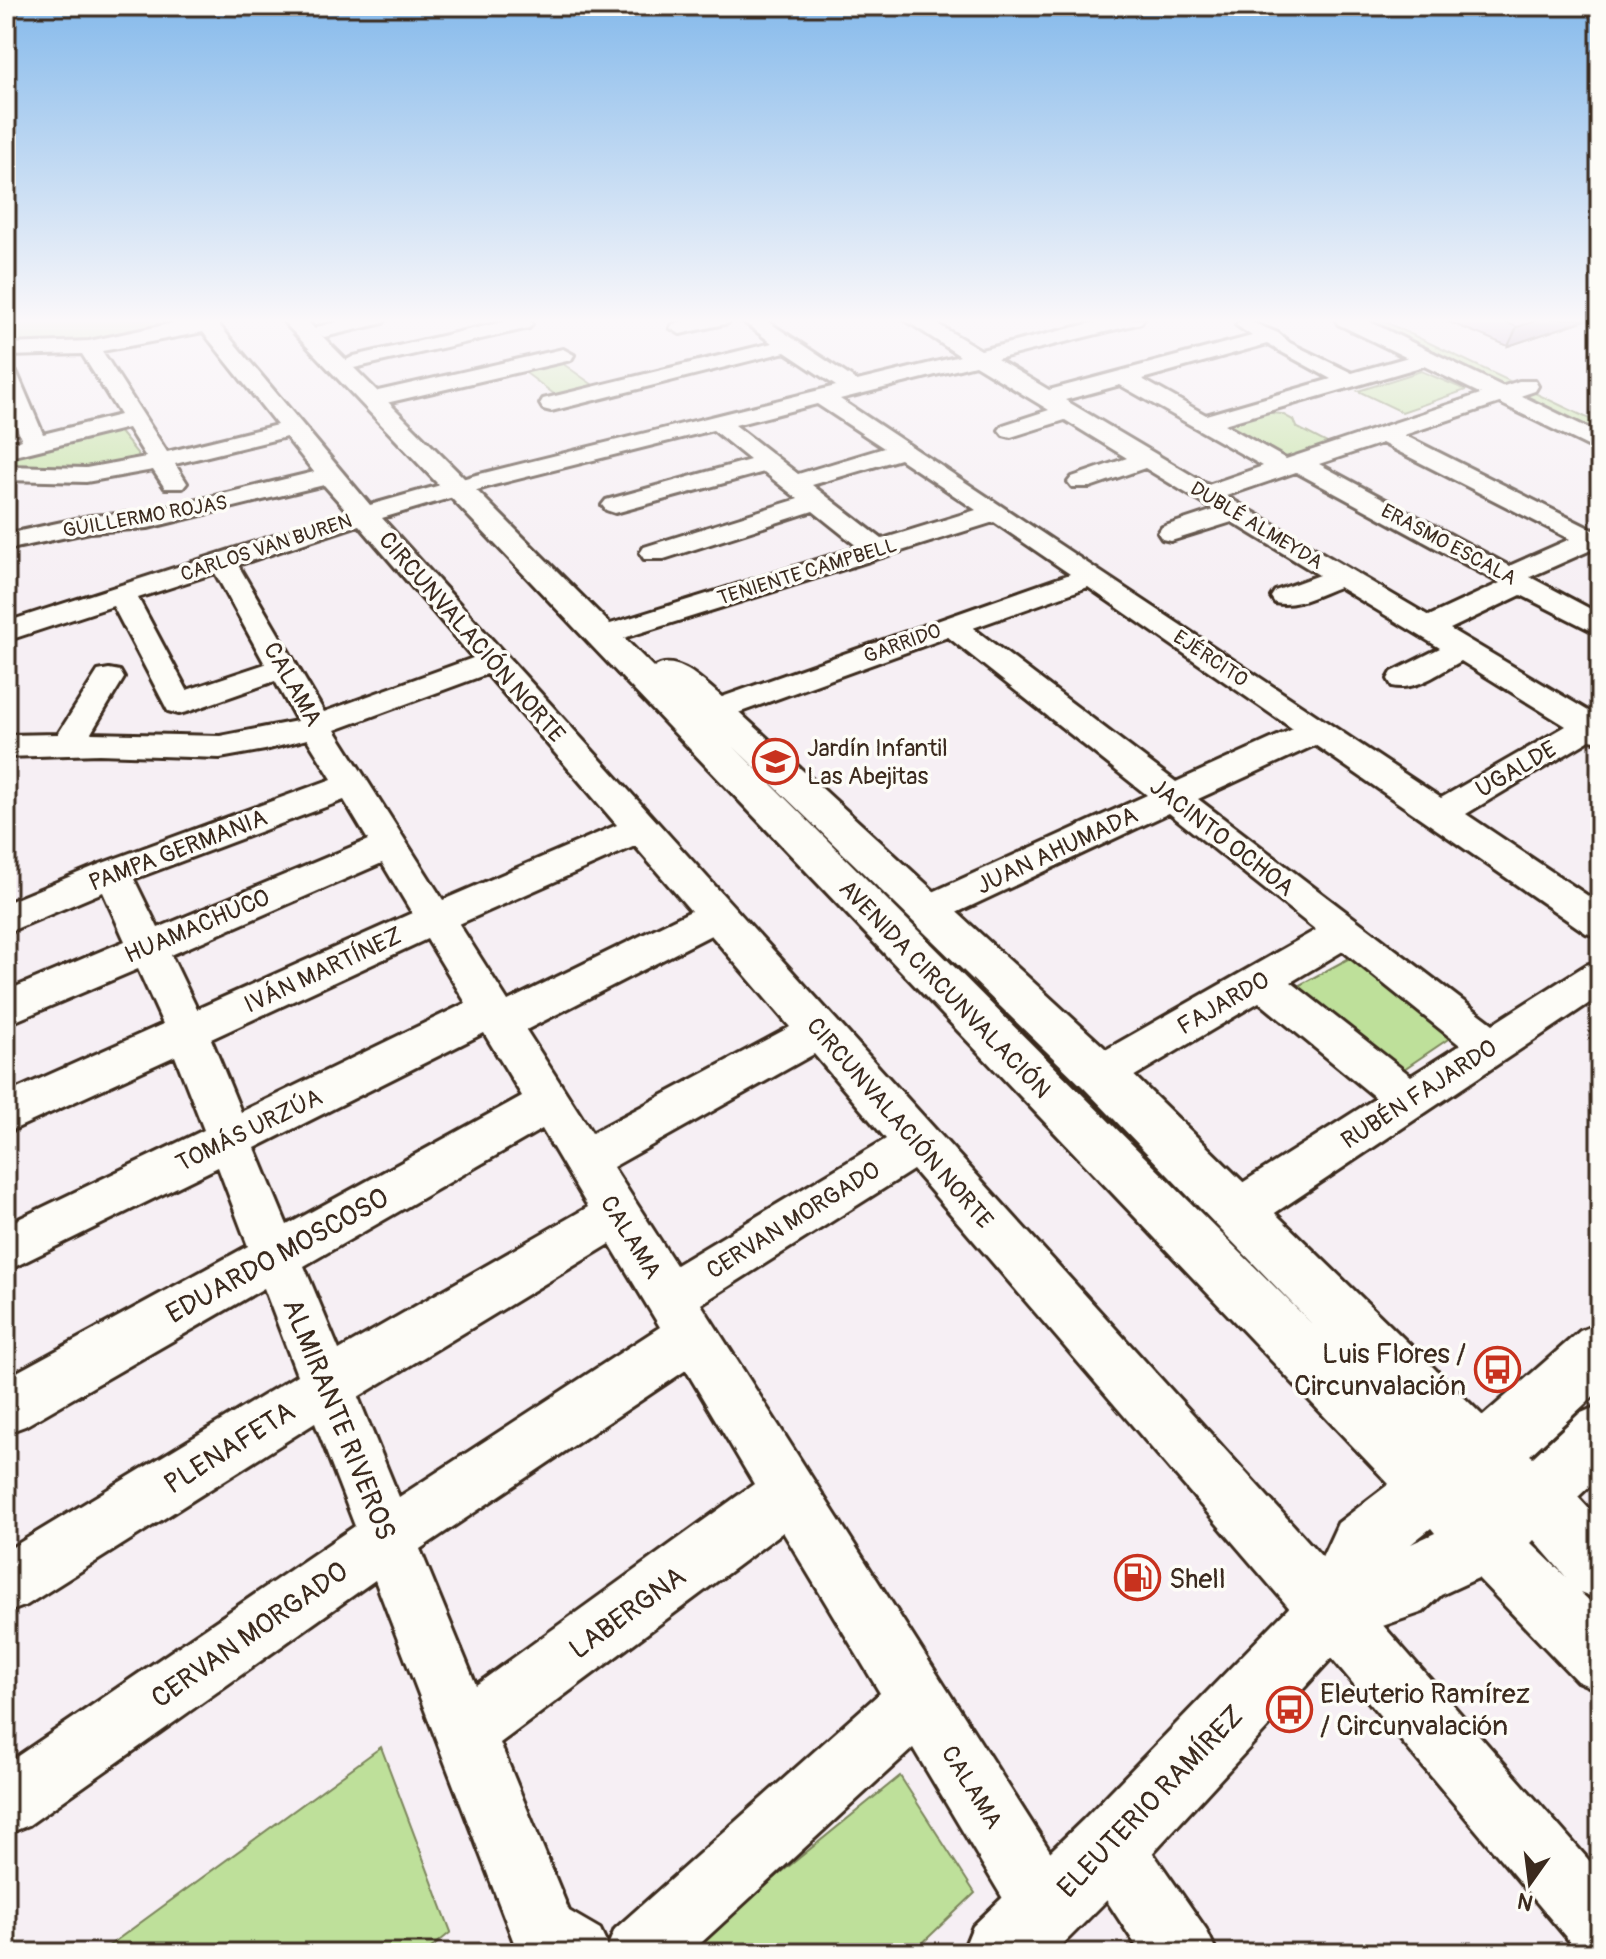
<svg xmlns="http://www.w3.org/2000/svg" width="1606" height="1959" font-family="Pangolin,sans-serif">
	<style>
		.green { fill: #bee09a; stroke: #7c855c; stroke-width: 2 }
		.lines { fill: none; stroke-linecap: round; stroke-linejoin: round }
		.minor-casing { stroke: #3b2a1e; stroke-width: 6 }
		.major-casing { stroke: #3b2a1e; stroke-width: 6 }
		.minor { fill: #fdfcf7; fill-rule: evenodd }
		.major { fill: #fdfcf7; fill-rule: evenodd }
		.wall { fill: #bba1c7; stroke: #3b2a1e; stroke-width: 2 }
		.shaded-wall { fill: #9983a2; stroke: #3b2a1e; stroke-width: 2 }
		.building { fill: #dabbe7; stroke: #3b2a1e; stroke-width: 2 }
		.labels { text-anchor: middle; stroke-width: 7; stroke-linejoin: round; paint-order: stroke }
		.far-street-label { font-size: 20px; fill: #3b2a1e; stroke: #fdfcf7 }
		.street-label { font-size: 24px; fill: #3b2a1e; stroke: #fdfcf7 }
		.poi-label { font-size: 24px; fill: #3b2a1e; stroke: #fdfcf7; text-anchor: start }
		.near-street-label { font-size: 28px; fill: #3b2a1e; stroke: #fdfcf7 }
		.near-poi-label { font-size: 28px; fill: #3b2a1e; stroke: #fdfcf7; text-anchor: start }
	</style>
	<rect width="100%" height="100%" fill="#f6eff4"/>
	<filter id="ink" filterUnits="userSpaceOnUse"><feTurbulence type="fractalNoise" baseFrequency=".0125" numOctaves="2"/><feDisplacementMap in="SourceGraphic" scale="16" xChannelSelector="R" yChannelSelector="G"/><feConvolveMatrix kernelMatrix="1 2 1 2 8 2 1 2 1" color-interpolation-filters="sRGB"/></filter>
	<g filter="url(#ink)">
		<path class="green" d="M6,319H187L191,324L95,342L6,348Z
			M1350,319H1379L1600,424V441Z
			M559,361L596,387L558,397L522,370Z
			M1421,371L1466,390L1402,412L1358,391Z
			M1261,412L1282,414L1293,420L1296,427L1331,445L1293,458L1281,457L1227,426L1228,422Z
			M119,431L141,458L80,467H6V458Z
			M1357,954L1460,1031L1401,1071L1296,987Z
			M381,1747L451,1932L425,1953H99Z
			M900,1776L975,1893L912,1953H682Z"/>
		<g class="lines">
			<defs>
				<path id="minor" d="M193,319H214L370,505L476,475L836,386L785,352L551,411L543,409L540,404L543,399L772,343L740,319H764L857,381L960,356L904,319H929L981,350L1108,319H1144L1141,323L997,359L1049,390L1252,336L1236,325L1244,319L1278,333L1290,343L1352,373L1426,352L1434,353L1437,358L1434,363L1224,424L1286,459L1519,381H1535L1538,386L1535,391L1404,435L1593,530L1600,528V546L1530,577L1600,614V635L1521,595L1450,629L1600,718V742L1590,740L1466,814L1600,904V937L1586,933L1315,745L1198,799L1493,1024L1586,965L1600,961V996L1254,1227L1237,1233L1220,1227L1214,1212L1220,1197L1376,1098L1259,1002L1116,1087L1101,1092L1086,1087L1080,1074L1086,1061L1316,930L1169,813L939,921L926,925L913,921L907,911L913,901L1147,795L948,637L727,717L716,720L705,717L700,710L705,703L1070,574L994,522L627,637L617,640L607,637L602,631L607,625L858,547L813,511L664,559H644L640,553L644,547L798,499L764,472L615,513L606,510L602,505L606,500L750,460L713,430L494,485L382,518L1352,1590L1600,1873V1953L1576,1949L1310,1632L913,1170L701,1304L1071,1884L1081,1908L1071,1932L1047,1942L1023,1932L913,1748L690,1953H518L375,1580L29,1825L6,1834V1764L355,1526L315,1423L27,1605L6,1613V1551L297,1375L264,1288L25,1426L6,1433V1378L248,1246L218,1167L6,1271V1225L204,1130L175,1056L6,1133V1094L163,1024L138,969L6,1025V991L125,941L103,892L6,933V903L100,864L332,779L307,739L265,750L220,758L99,754L6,757V735L58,734L98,671L109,669L120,671L124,678L91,733L220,736L297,721L275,681L190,711L179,714L168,711L113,606L6,641V622L348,512L324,485L148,528L90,532L6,550V534L90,516L148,512L314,472L286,437L175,464L187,483L183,488H165L153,470L86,482L6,480V466L86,468L146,457L128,428L6,458V444L22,440L6,400V366L17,373L43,434L120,415L82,354L6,356V344L89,341ZM203,332L277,425L167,452L102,351ZM1267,344L1331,379L1206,415L1142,379ZM975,365L1049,410L1003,425L999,430L1003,435L1011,437L1065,420L1127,458L1072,477L1068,482L1072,487H1090L1145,468L1214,510L1162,527L1158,533L1162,539L1171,541L1232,522L1319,575L1275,591L1271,597L1275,603C1296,608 1319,594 1339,587L1440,648L1392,672L1388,679L1392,686C1416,692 1440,672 1461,661L1566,726L1441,798L840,399ZM1120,385L1263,466L1208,485L1065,400ZM817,404L884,448L798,474L735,425ZM1382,443L1570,539L1509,566L1319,464ZM900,459L976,510L882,539L812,485ZM1296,472L1500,583L1429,616L1226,496ZM359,525L473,658L324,712L238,565ZM215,573L265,664L187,690L138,598ZM1088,587L1293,729L1176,782L973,628ZM487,674L617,825L443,900L335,730ZM344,800L368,840L158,928L134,879ZM635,846L691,911L508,1001L459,924ZM382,863L412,913L197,1009L171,955ZM711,935L790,1027L592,1133L526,1030ZM427,939L466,1003L241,1112L211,1039ZM1343,951L1460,1045L1411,1076L1291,982ZM484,1033L522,1096L287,1225L255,1148ZM814,1054L886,1139L676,1265L613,1167ZM542,1129L588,1207L339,1350L304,1266ZM610,1244L660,1327L399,1497L358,1397ZM686,1370L754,1484L476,1685L420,1549ZM783,1532L880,1693L615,1929L608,1946L600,1929L569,1911L500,1743Z
					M348,319H386L383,323L324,337L314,331L317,327Z
					M516,319L529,320L532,324L529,328L354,368L343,362L354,356Z
					M692,319H731L728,323L680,334L670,328L673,324Z
					M563,349L574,355L571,360L386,403L375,396L378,391Z
					M1109,1813L1132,1823L1206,1929L1217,1953H1141L1086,1869L1076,1846L1086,1823Z"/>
				<path id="major" d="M281,319H305L654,668C678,651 709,688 728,702L1118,1060L1483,1416L1580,1331L1600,1323V1390L1530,1455L1533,1457L1579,1414L1600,1405V1476L1578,1497L1600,1521V1600L1580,1592L1600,1611V1691L1577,1681L1478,1578L1441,1595L1423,1612L1351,1637L1135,1872L1054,1953H962L973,1926L1083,1820L1308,1588L1338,1523L1389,1484ZM732,745L1084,1088L1312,1324ZM1431,1528L1435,1533L1411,1544ZM1534,1540L1566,1577L1531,1543Z
					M1335,319H1364L1600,434V452L1338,324Z"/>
			</defs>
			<use href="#minor" class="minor-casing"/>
			<use href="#major" class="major-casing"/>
			<use href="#minor" class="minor"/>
			<use href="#major" class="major"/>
		</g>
		<path class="wall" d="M1442,319H1588L1508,346Z"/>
		<path class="shaded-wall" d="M1541,319H1588L1508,346L1517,327Z"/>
		<path class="building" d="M1497,319H1541L1517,327Z"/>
	</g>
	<linearGradient id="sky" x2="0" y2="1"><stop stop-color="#86baeb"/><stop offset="0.54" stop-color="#fbf8fa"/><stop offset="1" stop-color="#fbf8fa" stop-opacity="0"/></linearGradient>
	<rect width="1606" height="594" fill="url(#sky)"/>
	<defs>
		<symbol id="school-ring" viewBox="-11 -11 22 22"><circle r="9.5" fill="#fdfcf7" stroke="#c8321e" stroke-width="1.5"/><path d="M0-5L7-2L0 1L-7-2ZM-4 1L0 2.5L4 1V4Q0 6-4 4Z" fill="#c8321e"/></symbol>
		<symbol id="bus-ring" viewBox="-11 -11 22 22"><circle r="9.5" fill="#fdfcf7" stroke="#c8321e" stroke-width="1.5"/><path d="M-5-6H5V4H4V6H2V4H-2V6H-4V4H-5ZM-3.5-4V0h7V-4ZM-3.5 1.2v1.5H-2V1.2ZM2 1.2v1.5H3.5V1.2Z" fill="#c8321e"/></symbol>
		<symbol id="fuel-ring" viewBox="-11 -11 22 22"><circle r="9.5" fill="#fdfcf7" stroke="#c8321e" stroke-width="1.5"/><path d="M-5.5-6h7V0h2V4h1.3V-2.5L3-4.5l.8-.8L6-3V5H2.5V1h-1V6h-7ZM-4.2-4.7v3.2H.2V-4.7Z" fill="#c8321e"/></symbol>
	</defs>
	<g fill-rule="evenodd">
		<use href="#school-ring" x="750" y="736" width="51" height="51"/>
		<use href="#bus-ring" x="1472" y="1344" width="51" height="51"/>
		<use href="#fuel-ring" x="1112" y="1552" width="51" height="51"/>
		<use href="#bus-ring" x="1264" y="1684" width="51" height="51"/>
	</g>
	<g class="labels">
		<g class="far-street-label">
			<text transform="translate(145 516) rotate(-10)" y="7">GUILLERMO ROJAS</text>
			<text transform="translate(1257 525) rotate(31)" y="7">DUBLÉ ALMEYDA</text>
			<text transform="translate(1449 544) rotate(28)" y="7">ERASMO ESCALA</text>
			<text transform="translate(266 547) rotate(-18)" y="7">CARLOS VAN BUREN</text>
			<text transform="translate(807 571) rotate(-17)" y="7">TENIENTE CAMPBELL</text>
			<text transform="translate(902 643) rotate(-20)" y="7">GARRIDO</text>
			<text transform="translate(1211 658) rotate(34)" y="7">EJÉRCITO</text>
		</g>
		<g class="street-label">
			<text transform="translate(472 637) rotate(49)" y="8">CIRCUNVALACIÓN NORTE</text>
			<text transform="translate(293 684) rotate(60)" y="8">CALAMA</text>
			<text transform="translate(1516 769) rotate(-30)" y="8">UGALDE</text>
			<text transform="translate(1222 837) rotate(38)" y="8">JACINTO OCHOA</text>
			<text transform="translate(178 850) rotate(-21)" y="8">PAMPA GERMANIA</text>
			<text transform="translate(1057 850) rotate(-25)" y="8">JUAN AHUMADA</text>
			<text transform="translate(197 926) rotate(-23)" y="8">HUAMACHUCO</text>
			<text transform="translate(323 970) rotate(-25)" y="8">IVÁN MARTÍNEZ</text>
			<text transform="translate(945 989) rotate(46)" y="8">AVENIDA CIRCUNVALACIÓN</text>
			<text transform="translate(1223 1003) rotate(-30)" y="8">FAJARDO</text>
			<text transform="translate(1419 1094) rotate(-33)" y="8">RUBÉN FAJARDO</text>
			<text transform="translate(900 1123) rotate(49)" y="8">CIRCUNVALACIÓN NORTE</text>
			<text transform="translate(249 1130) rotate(-26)" y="8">TOMÁS URZÚA</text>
			<text transform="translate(793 1220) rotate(-32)" y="8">CERVAN MORGADO</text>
			<text transform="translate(631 1237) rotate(58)" y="8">CALAMA</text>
			<text transform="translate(972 1787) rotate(58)" y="8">CALAMA</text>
		</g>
		<g class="poi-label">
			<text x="807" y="756">Jardín Infantil<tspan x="807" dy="28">Las Abejitas</tspan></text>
		</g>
		<g class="near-street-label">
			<text transform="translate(277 1255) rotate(-29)" y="10">EDUARDO MOSCOSO</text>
			<text transform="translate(340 1419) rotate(68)" y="10">ALMIRANTE RIVEROS</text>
			<text transform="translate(229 1447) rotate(-32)" y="10">PLENAFETA</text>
			<text transform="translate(627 1612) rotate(-36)" y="10">LABERGNA</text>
			<text transform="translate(249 1634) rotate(-35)" y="10">CERVAN MORGADO</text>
			<text transform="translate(1150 1801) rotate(-46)" y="10">ELEUTERIO RAMÍREZ</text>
		</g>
		<g class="near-poi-label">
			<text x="1466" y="1363" text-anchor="end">Luis Flores /<tspan x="1466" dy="32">Circunvalación</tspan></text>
			<text x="1169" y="1588">Shell</text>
			<text x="1320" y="1703">Eleuterio Ramírez<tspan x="1320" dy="32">/ Circunvalación</tspan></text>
		</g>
	</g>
	<rect width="1606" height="1959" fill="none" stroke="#fdfcf7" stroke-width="32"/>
	<rect x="16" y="16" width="1574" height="1927" fill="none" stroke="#3b2a1e" stroke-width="3" filter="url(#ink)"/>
	<g transform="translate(1530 1883) rotate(194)" stroke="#fdfcf7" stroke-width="6" paint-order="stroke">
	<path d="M0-6L14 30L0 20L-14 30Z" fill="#3b2a1e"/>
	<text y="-12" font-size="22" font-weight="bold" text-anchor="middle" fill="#3b2a1e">N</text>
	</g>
</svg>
